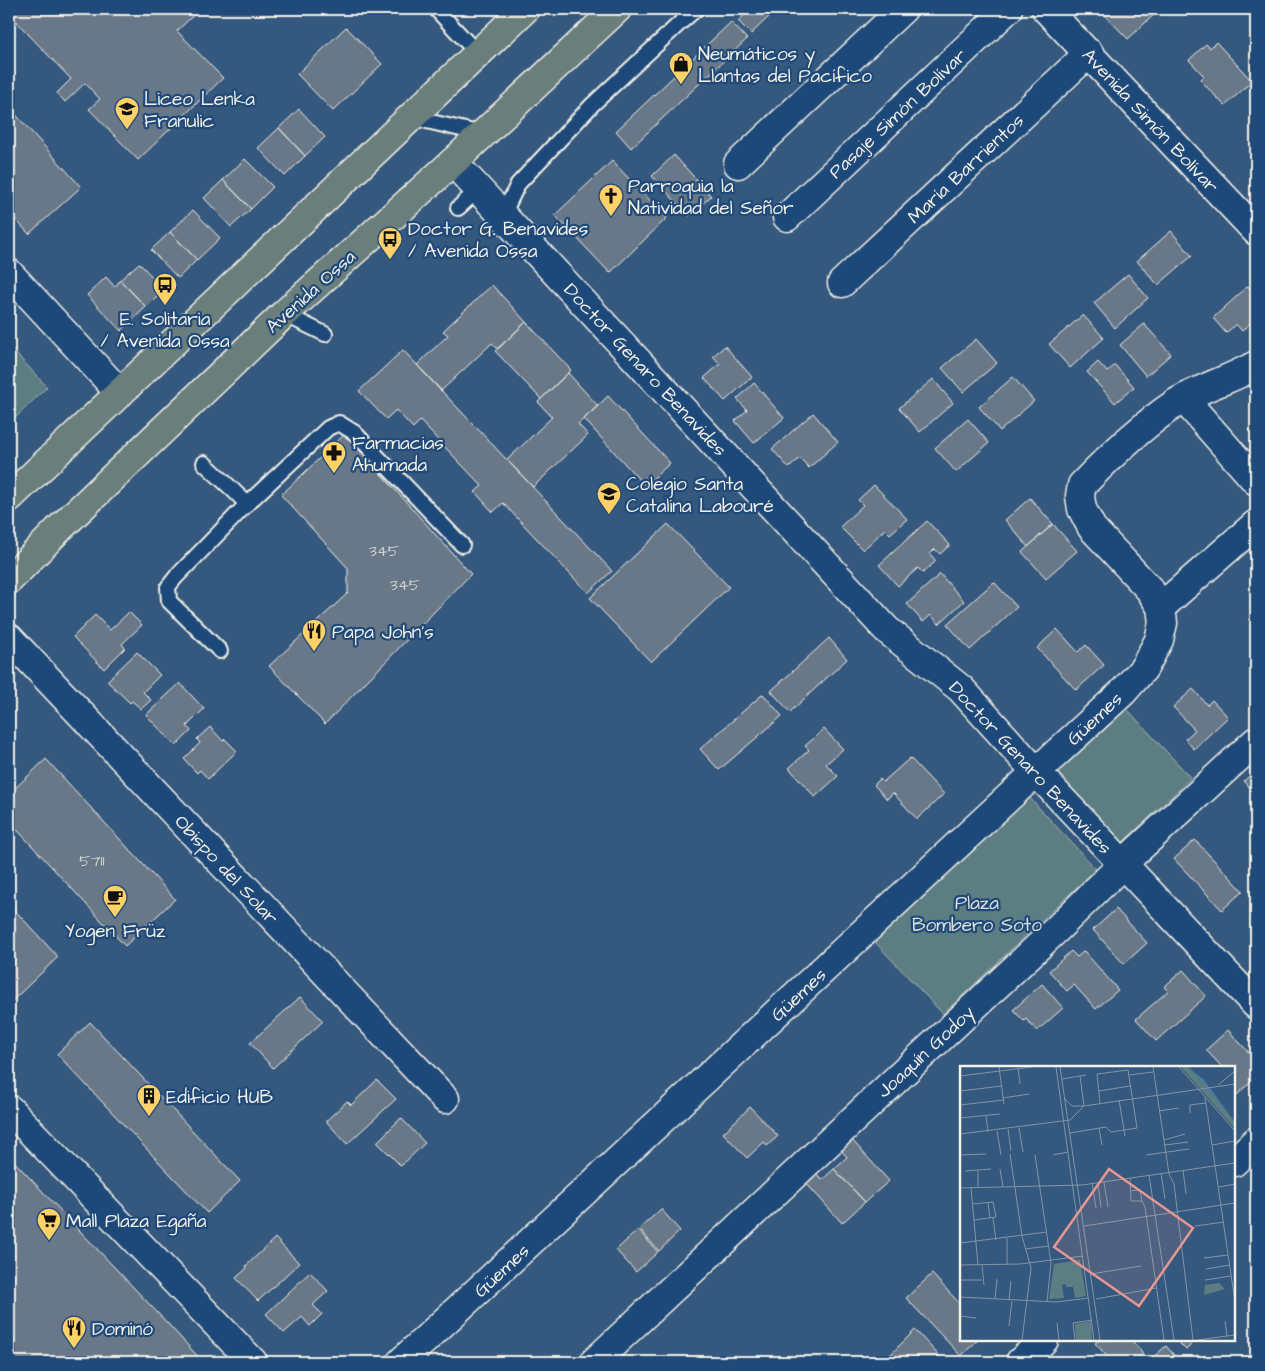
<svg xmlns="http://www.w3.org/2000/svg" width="1265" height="1371" font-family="'Architects Daughter',sans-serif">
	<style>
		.green { fill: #5c7d82; stroke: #a8b7b5 }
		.building { fill: #697888; stroke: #f4f1e8 }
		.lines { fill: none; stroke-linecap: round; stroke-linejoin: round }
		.service-casing { stroke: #f4f1e8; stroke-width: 18 }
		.minor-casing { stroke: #f4f1e8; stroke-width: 31 }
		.tertiary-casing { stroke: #f4f1e8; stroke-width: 31 }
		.primary-casing { stroke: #f4f1e8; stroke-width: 31 }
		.service { stroke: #1f4a7a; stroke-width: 14 }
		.minor { stroke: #1f4a7a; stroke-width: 28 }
		.tertiary { stroke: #1f4a7a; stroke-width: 28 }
		.primary { stroke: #6b7f7c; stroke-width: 28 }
		.labels { text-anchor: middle; stroke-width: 4.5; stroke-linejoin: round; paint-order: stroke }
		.number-label { font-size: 16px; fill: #d1d3d0 }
		.poi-label { font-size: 19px; fill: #f4f1e8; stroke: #1f4a7a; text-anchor: start }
		.street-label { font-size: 19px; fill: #f4f1e8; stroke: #1f4a7a }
		.park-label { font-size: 19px; fill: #dde0d9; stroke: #1f4a7a }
		.inset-road { fill: none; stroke: #8195a8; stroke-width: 1 }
		.view { fill: #e69792; fill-opacity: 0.15; stroke: #e69792; stroke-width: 2.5 }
		.inset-edge { fill: none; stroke: #f4f1e8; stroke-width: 2.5 }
	</style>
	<rect width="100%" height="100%" fill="#35587e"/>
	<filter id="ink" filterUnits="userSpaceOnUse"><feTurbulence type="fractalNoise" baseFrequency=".02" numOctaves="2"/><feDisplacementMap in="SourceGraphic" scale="10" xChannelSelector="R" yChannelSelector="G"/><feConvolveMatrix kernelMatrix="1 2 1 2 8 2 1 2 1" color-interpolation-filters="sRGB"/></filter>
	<g filter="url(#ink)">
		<path class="green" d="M9,346L47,387L9,424Z
			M1126,708L1191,778L1121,844L1055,774Z
			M1028,796L1096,869L943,1014L875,942Z"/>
		<path class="building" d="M9,9H200L177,31L223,78L138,160L89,109L100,99L85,83L65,102L57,93L71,79L9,14Z
			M751,9H777L751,34L738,21Z
			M1099,9H1160L1128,39Z
			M731,22L747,39L631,148L616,131Z
			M346,27L382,64L333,111L297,74Z
			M1216,42L1252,81L1225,106L1200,80L1204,76L1189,60L1206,44L1210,48Z
			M9,107L81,187L29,234L9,212Z
			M299,109L325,137L305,156L279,128Z
			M279,128L305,156L285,176L258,148Z
			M674,155L711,196L689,216L652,176Z
			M245,159L273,187L251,209L223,180Z
			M612,161L667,218L610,273L555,215Z
			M223,180L251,209L231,227L204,198Z
			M193,210L220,238L197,260L170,232Z
			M1171,231L1192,256L1158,285L1137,261Z
			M170,232L197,260L178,278L151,250Z
			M139,263L165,290L146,307L120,280Z
			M1128,274L1148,298L1115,328L1094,303Z
			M106,277L115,287L120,280L146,307L121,331L87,295Z
			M492,285L526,322L498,349L492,343L441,391L417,365L448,335L443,331Z
			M1248,286L1256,295V318L1242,331L1236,324L1226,333L1213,318Z
			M1083,315L1104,338L1070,368L1049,344Z
			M526,322L571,370L541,399L495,351Z
			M1144,324L1171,354L1146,376L1120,345Z
			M976,339L997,363L963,392L942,368Z
			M725,346L752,377L725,401L704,378L720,364L713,356Z
			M403,350L612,571L588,593L503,503L493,512L475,492L482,486L420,421L413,428L396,410L386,419L359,391Z
			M1098,362L1107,372L1115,365L1134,387L1115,403L1087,372Z
			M568,373L598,406L578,424L588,435L533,487L507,460L552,417L538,402Z
			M1013,377L1034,401L1000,431L979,407Z
			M933,379L953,403L920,432L899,408Z
			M754,383L784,418L754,443L735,421L747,410L737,399Z
			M608,396L670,463L645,486L584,419Z
			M813,413L838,442L809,468L800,458L789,468L772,449Z
			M968,419L989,443L956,472L935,448Z
			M345,434L471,574L325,724L269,666L348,593V568L281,495Z
			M874,485L907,519L890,534L885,529L863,550L840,527L863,505L858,500Z
			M1030,498L1053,524L1028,547L1005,520Z
			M927,521L950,545L940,554L935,549L930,554L936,561L923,573L918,568L898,586L879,565Z
			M668,524L729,587L651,662L590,598Z
			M1053,524L1077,551L1046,578L1022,552Z
			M940,574L964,601L939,624L931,615L923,622L907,604Z
			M994,582L1017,607L970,650L947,624Z
			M129,612L142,625L122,644L125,648L104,669L73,637L95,615L110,630Z
			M1057,629L1078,652L1086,645L1104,665L1076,690L1037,648Z
			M829,638L847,659L790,712L771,691Z
			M137,652L160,675L143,692L151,700L141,709L132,701L130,703L107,681Z
			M180,683L204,709L187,726L191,731L176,746L146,715Z
			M1193,689L1207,705L1212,700L1228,717L1194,749L1185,739L1195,730L1173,707Z
			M763,694L782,716L719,770L700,749Z
			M210,727L223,741L225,739L237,751L208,779L200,770L197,773L184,759L200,743L197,739Z
			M824,729L843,749L826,764L838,776L815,797L789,768L809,750L805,746Z
			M910,758L944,794L917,819L893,793L887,799L874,785L880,779L883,782Z
			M46,759L175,899L125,946L9,821V794Z
			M1256,770V794L1244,781Z
			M1195,840L1243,891L1222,910L1174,859Z
			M9,904L58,957L9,1004Z
			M1116,909L1147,943L1124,964L1093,930Z
			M1071,951L1077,957L1084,951L1118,990L1096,1009L1074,985L1067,991L1049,971Z
			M1183,970L1206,996L1156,1041L1136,1019L1168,991L1164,987Z
			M1042,984L1063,1008L1037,1031L1026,1019L1024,1021L1013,1010Z
			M300,997L323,1021L273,1068L250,1043Z
			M90,1022L240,1181L207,1213L57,1054Z
			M1228,1030L1253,1057L1256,1053V1077L1236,1096L1234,1094V1067H1222L1206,1050Z
			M377,1080L396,1099L347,1144L326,1121L347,1101L351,1105Z
			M750,1107L778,1136L767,1146L764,1142L747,1158L723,1133Z
			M401,1118L425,1143L401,1166L377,1142Z
			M851,1139L889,1181L865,1202L834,1169L847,1157L840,1149Z
			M9,1156L169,1325L203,1362H9Z
			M834,1169L865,1202L842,1223L805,1182L815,1172L822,1180Z
			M661,1209L680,1231L659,1251L639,1229Z
			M638,1230L658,1252L636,1272L616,1250Z
			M275,1238L299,1263L258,1301L236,1278L247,1268L246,1266Z
			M310,1272L328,1291L313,1305L322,1314L310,1326L302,1317L284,1333L266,1314Z
			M932,1274L961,1305V1340H978L961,1356L906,1298Z
			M915,1330L945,1362H894L889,1356Z
			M1099,1340H1131L1143,1353L1133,1362H1112L1095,1343Z
			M1176,1340H1196L1186,1350Z
			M1166,1346L1180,1362H1149V1361Z"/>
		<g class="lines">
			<defs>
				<path id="service" d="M436,9L477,53
					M410,117L482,134
					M458,208L479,189
					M503,215L518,184L592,105L680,23L696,9
					M284,314L325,334
					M204,463L232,489L247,504
					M220,651L169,601L168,587L176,577L247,504L328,428L339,423L355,433L462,545"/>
				<path id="minor" d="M453,162L887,630L961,689L1036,772L1256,1005
					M738,164L903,9
					M787,217L1008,9
					M9,273L120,393
					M842,283L1089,53
					M1184,399L1256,481
					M1161,607L1256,524
					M9,638L445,1099
					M9,1109L253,1362
					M401,1362L1036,772L1123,692L1144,668L1159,640L1163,623L1161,607L1150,590L1092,528L1082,509L1080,496L1082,485C1110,456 1143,425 1176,403C1201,387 1230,380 1256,365
					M594,1362L1057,929L1133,854L1256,741"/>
				<path id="tertiary" d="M1046,9L1256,231
					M1234,1162L1256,1141
					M1020,1362L1044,1340"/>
				<path id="primary" d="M9,498L525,9
					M9,580L59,529L284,314L453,162L617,9"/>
			</defs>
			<use href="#service" class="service-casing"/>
			<use href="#minor" class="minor-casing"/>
			<use href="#tertiary" class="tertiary-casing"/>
			<use href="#primary" class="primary-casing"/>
			<use href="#service" class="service"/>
			<use href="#minor" class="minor"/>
			<use href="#tertiary" class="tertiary"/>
			<use href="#primary" class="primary"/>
		</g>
	</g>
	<defs>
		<symbol id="shop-pin" viewBox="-11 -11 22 30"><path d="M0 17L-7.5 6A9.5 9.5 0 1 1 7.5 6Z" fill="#ffd166" stroke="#1f4a7a"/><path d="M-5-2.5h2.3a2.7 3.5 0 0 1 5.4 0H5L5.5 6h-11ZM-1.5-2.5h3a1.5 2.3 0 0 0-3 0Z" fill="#111"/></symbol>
		<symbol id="school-pin" viewBox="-11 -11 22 30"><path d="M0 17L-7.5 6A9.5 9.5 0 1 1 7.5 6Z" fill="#ffd166" stroke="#1f4a7a"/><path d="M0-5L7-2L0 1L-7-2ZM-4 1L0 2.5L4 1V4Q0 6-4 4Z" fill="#111"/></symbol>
		<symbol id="church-pin" viewBox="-11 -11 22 30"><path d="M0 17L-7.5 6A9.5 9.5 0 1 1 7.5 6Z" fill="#ffd166" stroke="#1f4a7a"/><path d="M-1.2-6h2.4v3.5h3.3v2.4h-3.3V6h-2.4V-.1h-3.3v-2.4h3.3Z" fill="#111"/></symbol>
		<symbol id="bus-pin" viewBox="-11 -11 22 30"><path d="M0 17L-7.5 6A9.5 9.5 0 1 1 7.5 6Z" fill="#ffd166" stroke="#1f4a7a"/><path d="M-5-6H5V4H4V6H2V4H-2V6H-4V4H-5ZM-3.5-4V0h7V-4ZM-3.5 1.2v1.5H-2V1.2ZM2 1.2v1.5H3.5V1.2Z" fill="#111"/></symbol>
		<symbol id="pharmacy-pin" viewBox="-11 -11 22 30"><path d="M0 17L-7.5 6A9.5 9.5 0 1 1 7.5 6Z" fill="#ffd166" stroke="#1f4a7a"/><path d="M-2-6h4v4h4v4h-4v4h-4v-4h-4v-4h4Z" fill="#111"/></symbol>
		<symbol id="restaurant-pin" viewBox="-11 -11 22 30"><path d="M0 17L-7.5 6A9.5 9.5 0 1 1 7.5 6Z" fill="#ffd166" stroke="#1f4a7a"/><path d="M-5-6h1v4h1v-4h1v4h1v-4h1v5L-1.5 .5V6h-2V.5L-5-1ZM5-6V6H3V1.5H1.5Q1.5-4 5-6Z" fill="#111"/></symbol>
		<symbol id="cafe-pin" viewBox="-11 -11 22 30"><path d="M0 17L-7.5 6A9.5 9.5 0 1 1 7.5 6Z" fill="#ffd166" stroke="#1f4a7a"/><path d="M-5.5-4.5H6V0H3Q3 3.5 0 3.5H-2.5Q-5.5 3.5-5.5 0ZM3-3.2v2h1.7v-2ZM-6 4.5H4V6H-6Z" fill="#111"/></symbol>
		<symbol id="building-pin" viewBox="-11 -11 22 30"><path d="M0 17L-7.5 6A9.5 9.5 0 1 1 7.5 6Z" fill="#ffd166" stroke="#1f4a7a"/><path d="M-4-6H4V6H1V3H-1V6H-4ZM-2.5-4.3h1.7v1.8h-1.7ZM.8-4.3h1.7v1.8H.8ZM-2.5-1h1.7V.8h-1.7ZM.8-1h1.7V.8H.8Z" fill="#111"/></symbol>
		<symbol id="supermarket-pin" viewBox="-11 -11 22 30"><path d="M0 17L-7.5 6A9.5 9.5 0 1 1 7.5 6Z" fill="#ffd166" stroke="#1f4a7a"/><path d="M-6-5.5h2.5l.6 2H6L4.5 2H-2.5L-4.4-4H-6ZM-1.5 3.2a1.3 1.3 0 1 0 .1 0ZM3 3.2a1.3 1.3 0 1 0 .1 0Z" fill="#111"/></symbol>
	</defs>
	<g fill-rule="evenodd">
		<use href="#shop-pin" x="667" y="50" width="28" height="38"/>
		<use href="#school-pin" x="113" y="95" width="28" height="38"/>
		<use href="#church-pin" x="597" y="182" width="28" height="38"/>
		<use href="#bus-pin" x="376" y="225" width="28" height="38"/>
		<use href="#bus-pin" x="151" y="271" width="28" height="38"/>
		<use href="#pharmacy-pin" x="320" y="439" width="28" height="38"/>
		<use href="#school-pin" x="595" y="480" width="28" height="38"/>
		<use href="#restaurant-pin" x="300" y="617" width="28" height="38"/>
		<use href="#cafe-pin" x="101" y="883" width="28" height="38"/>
		<use href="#building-pin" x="135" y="1082" width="28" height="38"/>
		<use href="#supermarket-pin" x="35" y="1206" width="28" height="38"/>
		<use href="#restaurant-pin" x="60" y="1314" width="28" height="38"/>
	</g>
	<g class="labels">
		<g class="number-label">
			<text x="384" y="556">345</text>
			<text x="405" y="590">345</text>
			<text x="92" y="866">5711</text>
		</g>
		<g class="poi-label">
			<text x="698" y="60">Neumáticos y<tspan x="698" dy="22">Llantas del Pacífico</tspan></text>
			<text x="144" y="105">Liceo Lenka<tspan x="144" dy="22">Franulic</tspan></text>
			<text x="628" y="192">Parroquia la<tspan x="628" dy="22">Natividad del Señor</tspan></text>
			<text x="408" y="235">Doctor G. Benavides<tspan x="408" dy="22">/ Avenida Ossa</tspan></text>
			<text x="165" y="325" text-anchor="middle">E. Solitaria<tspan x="165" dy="22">/ Avenida Ossa</tspan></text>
			<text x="352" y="449">Farmacias<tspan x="352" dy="22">Ahumada</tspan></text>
			<text x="626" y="490">Colegio Santa<tspan x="626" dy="22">Catalina Labouré</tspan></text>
			<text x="332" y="638">Papa John's</text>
			<text x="115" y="937" text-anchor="middle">Yogen Früz</text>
			<text x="166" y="1103">Edificio HUB</text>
			<text x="66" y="1227">Mall Plaza Egaña</text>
			<text x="92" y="1335">Dominó</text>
		</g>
		<g class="street-label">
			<text transform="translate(897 113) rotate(-43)" y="7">Pasaje Simón Bolívar</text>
			<text transform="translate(1151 120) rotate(47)" y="7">Avenida Simón Bolívar</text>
			<text transform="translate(965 168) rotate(-43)" y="7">María Barrientos</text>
			<text transform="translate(310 291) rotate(-42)" y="7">Avenida Ossa</text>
			<text transform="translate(646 369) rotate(47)" y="7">Doctor Genaro Benavides</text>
			<text transform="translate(1094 718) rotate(-43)" y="7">Güemes</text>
			<text transform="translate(1031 767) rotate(47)" y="7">Doctor Genaro Benavides</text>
			<text transform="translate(227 869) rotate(47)" y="7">Obispo del Solar</text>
			<text transform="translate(798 994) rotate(-43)" y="7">Güemes</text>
			<text transform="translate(925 1051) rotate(-43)" y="7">Joaquín Godoy</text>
			<text transform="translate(501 1270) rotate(-43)" y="7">Güemes</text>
		</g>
		<g class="park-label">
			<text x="977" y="909">Plaza<tspan x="977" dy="22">Bombero Soto</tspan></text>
		</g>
	</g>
	<g transform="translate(960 1066)">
		<rect width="275" height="275" fill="#35587e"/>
		<path d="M221,1H228L242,16L275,56V63ZM120,194L126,230L115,232L113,221H106V218L102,219L104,232L89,233L94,198ZM259,217L265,223L244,229L245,219ZM131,255L132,274H116L115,258Z" fill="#5c7d82"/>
		<path d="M228,1L244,14L275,56L242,16Z" fill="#477ea3"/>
		<path class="inset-road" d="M39,1L44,38M96,1L134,274M100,1L140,274M193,1L209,108L214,118L233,274M219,1L275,65M58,2L60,18M169,9L193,6M0,10L72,1M120,10L124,40M102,13L126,9M258,19L275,5M0,25L42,20M139,25L170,20M245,31L275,236M43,32L69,28M105,33L112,40H124M159,34L165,70M0,39L44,34M199,45L219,42M230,47V39L246,37M26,50L28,66M0,52L40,48M59,62L63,86M139,62L142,79M48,63L51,85M37,65L41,89M110,67L146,61L151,66L177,62L168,4L137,8L140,37M0,68L110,54L124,40L275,18M204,74L225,68M205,79L228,76M252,79L275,75M50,88L62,170L71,202L62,274M0,89L26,88M75,89L91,197L87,236M93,89L108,86M186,89L229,83M40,103L43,121M18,104V122M223,104L226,128M5,105L31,103M201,107L205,133M189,109L214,274M170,112L171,135H182L185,141L204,274M144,116L148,141M132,117L136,142M138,117L141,141M259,121L275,118M0,122L122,119L275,97M11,122L18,199M170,125L180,124L182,135M28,137L30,152M12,138L33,136L36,151L14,154M33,152L36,174M124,160L275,137M235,160L264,156M47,172V199M0,177L87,166M65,183L89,180M244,192L268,189M0,199L60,198L123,190M22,199L24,219M246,203L270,199M131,208L181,200M0,214H22M245,214L271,210M0,231L96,236L129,232M35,233L37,213M136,233L196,222M49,234L51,215M0,250L16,252M265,255L267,270M97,257L99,274M49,260L52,235M115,274L113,257L132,254M237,274L275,269"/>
		<path class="view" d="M149,103L233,162L179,240L94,181Z"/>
		<rect width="275" height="275" class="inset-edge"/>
	</g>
	<rect width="1265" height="1371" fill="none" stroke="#1f4a7a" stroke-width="30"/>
	<rect x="15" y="15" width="1235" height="1341" fill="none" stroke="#f4f1e8" stroke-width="2" filter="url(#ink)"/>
</svg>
